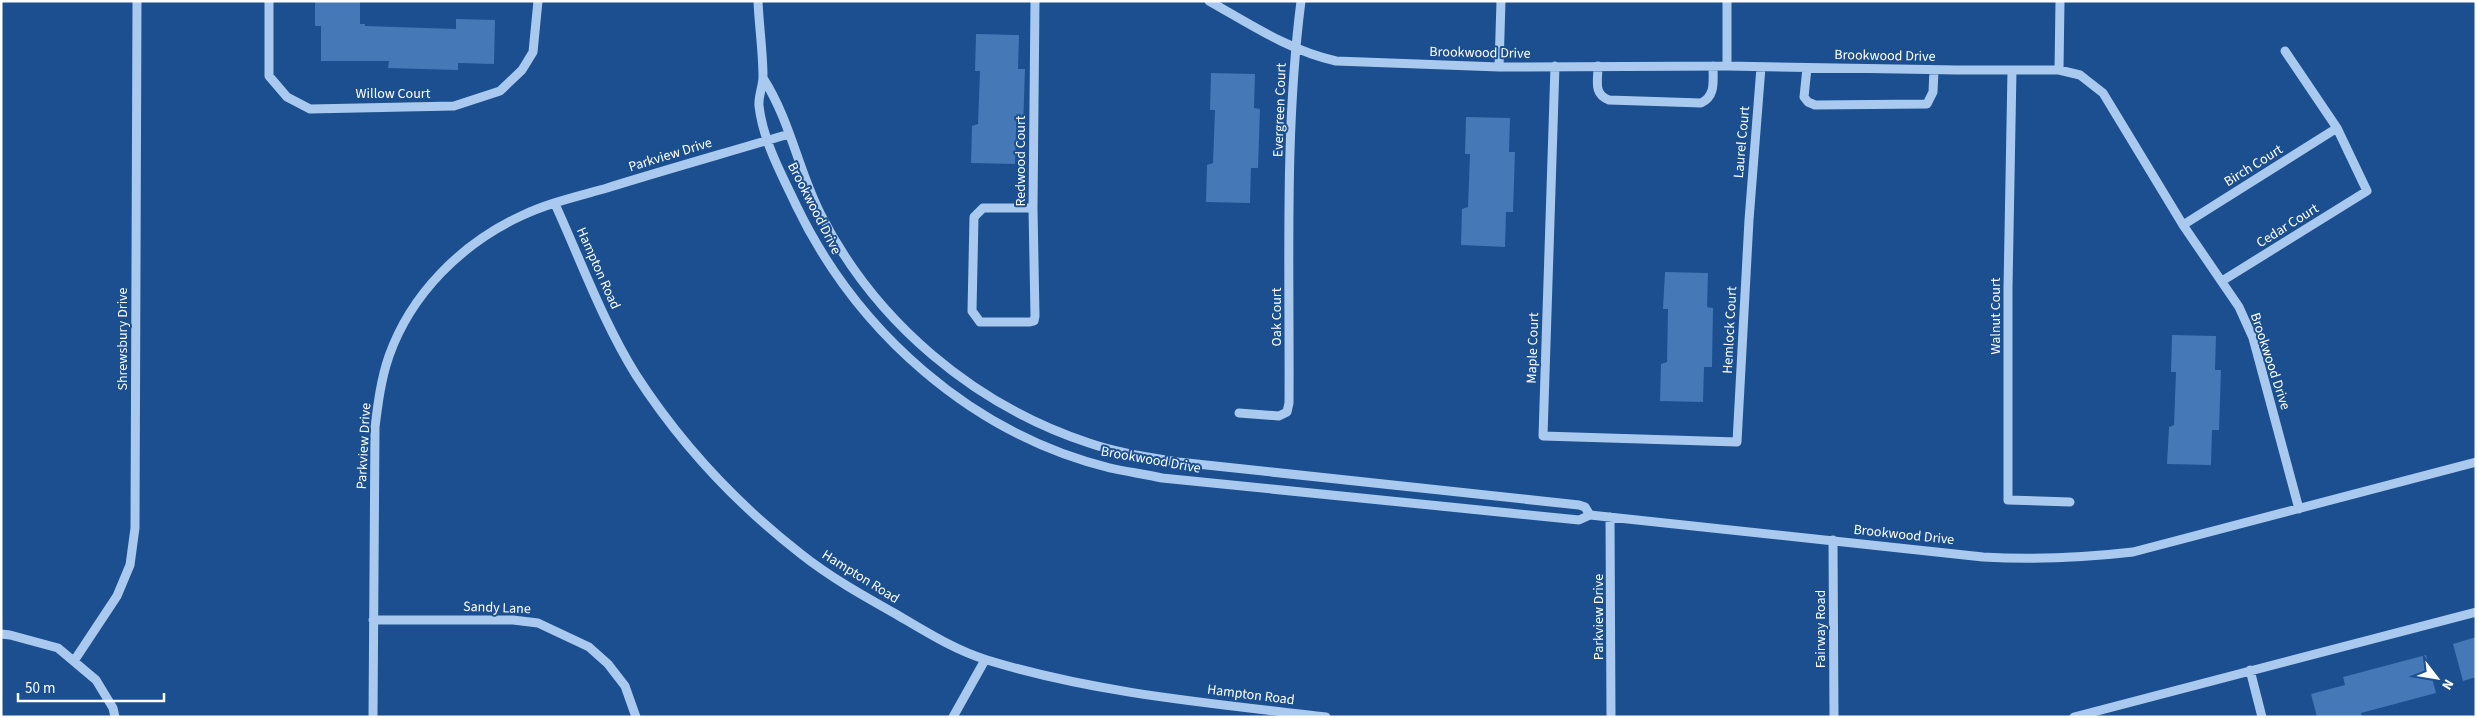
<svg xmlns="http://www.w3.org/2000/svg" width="2477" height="718" font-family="'Source Sans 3',sans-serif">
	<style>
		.building { fill: #4478b7 }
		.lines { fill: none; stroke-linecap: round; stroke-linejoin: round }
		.minor { stroke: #a9c9ee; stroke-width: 9 }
		.labels { text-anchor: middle; stroke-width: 4; stroke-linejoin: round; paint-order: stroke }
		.street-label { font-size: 14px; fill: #fff; stroke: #1b4f8f }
	</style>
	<rect width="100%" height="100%" fill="#1b4f8f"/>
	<path class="building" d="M315,1H360V24H365V26L456,29V19L495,20L494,64L458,63V70L388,68L389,61H321V26H315Z
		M976,34L1019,35L1018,69H1025L1023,129H1016L1015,164L971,163L972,126L978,124L980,71H975Z
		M1211,73L1255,74L1254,108L1260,109L1258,168H1251L1250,203L1206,202L1207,165L1213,163L1215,110H1210Z
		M1466,117L1510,118L1509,152H1515L1513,212H1506L1505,247L1461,245L1462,209L1468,207L1470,154H1465Z
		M1665,272L1708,273L1707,307L1713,308L1712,367H1704L1703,402L1660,401L1661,364L1667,362L1668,309H1663Z
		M2172,335L2216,336L2215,370H2221L2219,430H2212L2211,465L2167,464L2169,427L2174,425L2176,372H2171Z
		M2476,637V677L2463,681L2453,644Z
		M2426,655L2436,693L2361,713L2362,717H2317L2311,694L2345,685L2343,677Z"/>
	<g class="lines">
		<path class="minor" d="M269,1V76L287,97L310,109L454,106L500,91L522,70L533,52L538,1
			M758,1C759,26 763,52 763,77C763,86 758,97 759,106C763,141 782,175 796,205C857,332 972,434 1110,468C1127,472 1145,474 1162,478L1579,520L1590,515L1983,557C2035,560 2081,558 2133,552L2476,462
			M1209,1C1250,24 1290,51 1336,61L1499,67L1727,66L1957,70H2059L2080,75L2103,93L2183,225L2239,307L2253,338L2299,509
			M1727,1V66
			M1555,66L1543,436L1737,442L1749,220L1761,67
			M1598,66C1598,81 1593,94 1609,100L1701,103C1716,96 1713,81 1713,66
			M1499,67L1501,1
			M1807,68L1804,97L1808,102L1815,105L1927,104L1933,92L1934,70
			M2012,70L2008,288V500L2070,502
			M2059,70L2060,1
			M763,78C790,120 798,169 820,213C875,322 974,405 1089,443C1118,453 1148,457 1178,462L1579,505L1585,507L1590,515
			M555,204C581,261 603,322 636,375C680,443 738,505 801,554C830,577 862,595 894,613C923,630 954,650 987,660C1099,694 1210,703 1326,717
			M1033,208H983L974,217L972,311L980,322H1030L1034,321L1035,316L1033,208L1035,1
			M2183,225L2337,128
			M2222,281L2367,191L2337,128L2285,51
			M1239,413L1279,416L1287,412L1289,403C1290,270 1284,134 1301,1
			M1610,517L1611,717
			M1833,540L1834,717
			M373,620H513L538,623L589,647L608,664L625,686L636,717
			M1,634L10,635L58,648L96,680L113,708L115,717
			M74,661L117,596L130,565L135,528L137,1
			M2250,670L2262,717
			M373,717L375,427C378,403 381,379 389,356C411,294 461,244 521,216C548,203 579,196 607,188C668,169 729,152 789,134
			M953,717L985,660
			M2074,717L2476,612"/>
	</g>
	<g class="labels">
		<g class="street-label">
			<text transform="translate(1480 52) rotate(1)" y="5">Brookwood Drive</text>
			<text transform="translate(1885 55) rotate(1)" y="5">Brookwood Drive</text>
			<text x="393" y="98">Willow Court</text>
			<text transform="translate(1279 110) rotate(-88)" y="5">Evergreen Court</text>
			<text transform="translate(1741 142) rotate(-85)" y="5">Laurel Court</text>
			<text transform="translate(670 154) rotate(-17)" y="5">Parkview Drive</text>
			<text transform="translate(1020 161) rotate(-90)" y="5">Redwood Court</text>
			<text transform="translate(2253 165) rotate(-32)" y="5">Birch Court</text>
			<text transform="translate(815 208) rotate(63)" y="5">Brookwood Drive</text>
			<text transform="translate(2287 225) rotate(-32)" y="5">Cedar Court</text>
			<text transform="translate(599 268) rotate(66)" y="5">Hampton Road</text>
			<text transform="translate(1995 316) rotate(-90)" y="5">Walnut Court</text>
			<text transform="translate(1276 317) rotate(-90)" y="5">Oak Court</text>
			<text transform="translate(1729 330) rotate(-87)" y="5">Hemlock Court</text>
			<text transform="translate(122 339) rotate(-90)" y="5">Shrewsbury Drive</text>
			<text transform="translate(1532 348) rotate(-88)" y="5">Maple Court</text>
			<text transform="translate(2271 361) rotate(72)" y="5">Brookwood Drive</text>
			<text transform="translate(363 446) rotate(-87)" y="5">Parkview Drive</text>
			<text transform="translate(1151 459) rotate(10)" y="5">Brookwood Drive</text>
			<text transform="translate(1904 534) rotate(6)" y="5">Brookwood Drive</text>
			<text transform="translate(861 576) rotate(32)" y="5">Hampton Road</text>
			<text transform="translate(497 607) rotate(2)" y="5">Sandy Lane</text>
			<text transform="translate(1598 617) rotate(-90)" y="5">Parkview Drive</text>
			<text transform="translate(1820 629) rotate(-90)" y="5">Fairway Road</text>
			<text transform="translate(1251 694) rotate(7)" y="5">Hampton Road</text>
		</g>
	</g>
	<rect width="2477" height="718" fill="none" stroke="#ffffff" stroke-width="5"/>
	<g transform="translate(2437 678) rotate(121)" stroke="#1b4f8f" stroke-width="4" paint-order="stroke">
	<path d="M0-4L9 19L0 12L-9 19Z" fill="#ffffff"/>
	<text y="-8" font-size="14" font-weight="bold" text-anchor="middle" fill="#ffffff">N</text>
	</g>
	<path d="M18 693v8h146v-8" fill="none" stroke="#ffffff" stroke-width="2.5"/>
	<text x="25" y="693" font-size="15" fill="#ffffff" stroke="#1b4f8f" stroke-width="4" paint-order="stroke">50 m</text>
</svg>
